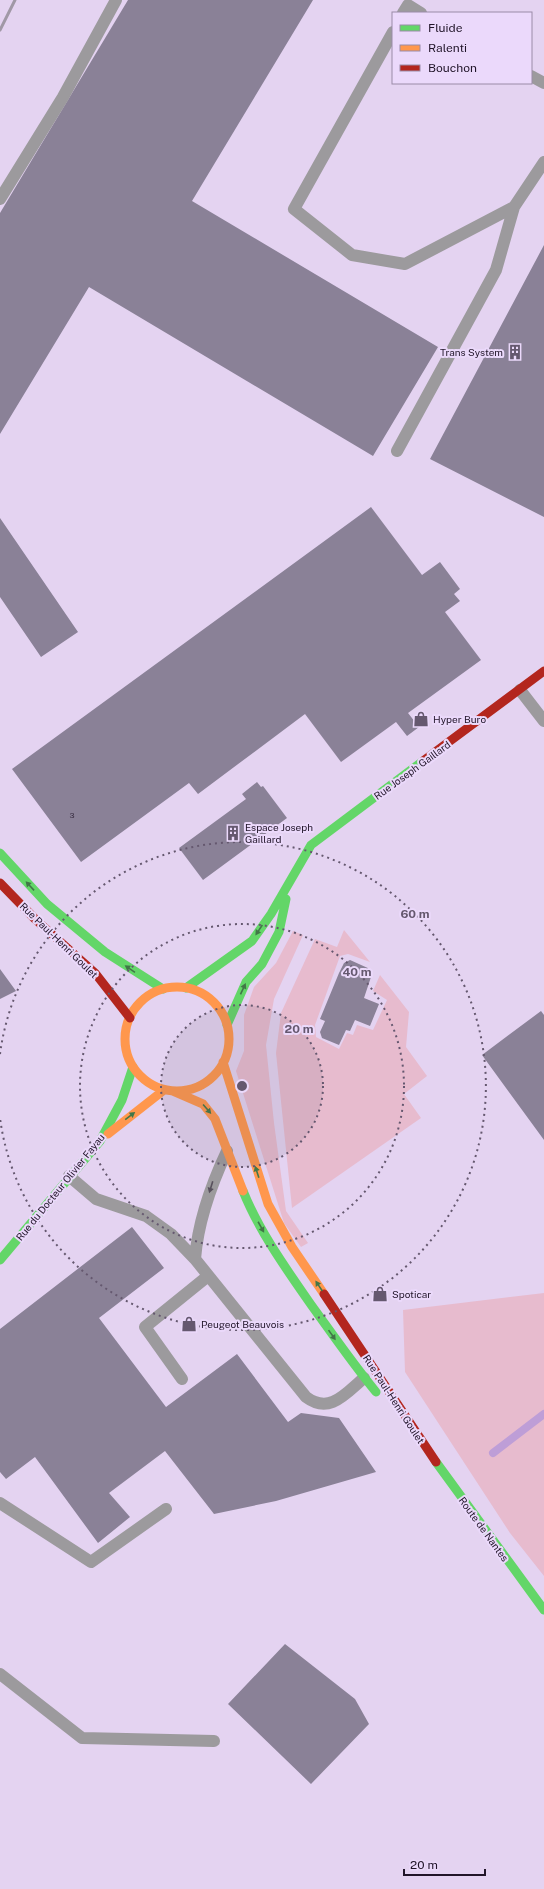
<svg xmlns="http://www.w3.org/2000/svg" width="544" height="1889" font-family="'Public Sans',sans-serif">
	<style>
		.green { fill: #e7bbce }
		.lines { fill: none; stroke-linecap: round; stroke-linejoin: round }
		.stream { stroke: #be9ed7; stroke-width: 8 }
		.building { fill: #8a8197 }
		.lane { stroke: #9c9a9d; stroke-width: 12 }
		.fast { stroke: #63d668; stroke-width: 9 }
		.slow { stroke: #ff974d; stroke-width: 9 }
		.jam { stroke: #b3261e; stroke-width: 9 }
		.rail { stroke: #a098a6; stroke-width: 3 }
		.oneway { fill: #427648 }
		.oneway2 { fill: #58515d }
		.ring { fill: none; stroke: #65586f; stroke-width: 2; stroke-dasharray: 2 4 }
		.labels { text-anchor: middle; stroke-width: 4; stroke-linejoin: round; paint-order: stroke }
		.number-label { font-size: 8px; fill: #3b3044 }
		.poi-label { font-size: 10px; fill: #211529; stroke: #ebd9fb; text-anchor: start }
		.street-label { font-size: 10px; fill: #211529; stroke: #ebd9fb }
		.centre { fill: #65586f; stroke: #ebd9fb; stroke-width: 2 }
		.ring-label { font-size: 12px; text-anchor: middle; font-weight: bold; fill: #65586f; stroke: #ebd9fb; stroke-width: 4; stroke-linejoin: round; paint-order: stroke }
	</style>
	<rect width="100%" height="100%" fill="#e4d3f1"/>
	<path class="green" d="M344,930L370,962L348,954L340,956L315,1025L316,1037L339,1049L347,1033L353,1035L357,1025L373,1030L387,1000L373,991L380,975L409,1012L406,1047L427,1076L404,1094L421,1118L292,1208L276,1053L281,1013L315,939L337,947Z
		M293,931L303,935L274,999L266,1045L274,1123L286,1211L308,1243L301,1247L284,1223L236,1071L244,1051V1015L254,987L276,963Z
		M544,1293V1576L510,1533L405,1372L403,1310Z"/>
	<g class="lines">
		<path class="stream" d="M493,1453L544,1414"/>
	</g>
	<path class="building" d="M128,0H313L192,201L438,347L373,456L89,287L0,434V213Z
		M544,245V517L430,459Z
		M371,507L422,575L440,562L460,589L454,594L460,601L445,612L481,660L408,713L419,727L407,736L396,722L341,762L305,714L198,794L189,783L81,862L12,769Z
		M0,518L78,632L41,657L0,597Z
		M257,782L261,787L263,786L287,818L203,880L179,848L246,799L242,794Z
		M350,960L370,969L372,974L364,998L379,1004L370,1026L355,1020L350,1031L346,1030L339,1045L322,1038L320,1032L325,1021L320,1019L339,973L344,963Z
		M0,969L16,991L0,999Z
		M541,1011L544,1015V1140L482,1055Z
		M132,1227L164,1268L99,1318L166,1407L237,1354L288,1422L301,1413L339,1418L376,1472L276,1501L214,1514L165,1451L109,1493L130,1517L98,1543L35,1457L6,1479L0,1472V1329Z
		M285,1644L355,1699L369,1724L311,1784L228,1704Z"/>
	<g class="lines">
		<path class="lane" d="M403,13L408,5L421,13
			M393,32L294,209L352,255L405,264L514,207
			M531,76L544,83
			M0,199L63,97L116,0
			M397,451L496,270L514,207L544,162
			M520,690L544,721
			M69,1176L96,1199L146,1216L171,1234L195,1259L306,1397C330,1415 346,1393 364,1378
			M195,1259C198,1221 211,1185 227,1151
			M182,1379L145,1327L208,1276
			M0,1503L91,1562L166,1509
			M0,1674L82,1738L214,1741"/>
		<path class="fast" d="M0,853L47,904L105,952L163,989
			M186,988L252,941L271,914L311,845L423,761
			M227,1025L246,982L262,964L279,932L286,899
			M243,1191C260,1233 287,1270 312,1306C333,1335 353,1364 376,1392
			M0,1260L100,1141L122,1100L133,1067
			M436,1462L544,1610"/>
		<path class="slow" d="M125 1039a52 52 0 1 1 104 0a52 52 0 1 1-104 0Z
			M223,1062L268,1204L292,1247L324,1294
			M173,1091L203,1104L215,1119L243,1191
			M108,1134L164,1090"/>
		<path class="jam" d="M423,761L544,671
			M0,883L35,919L95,973L130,1018
			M324,1294L436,1462"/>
		<path class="rail" d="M0,30L15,0"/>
	</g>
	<defs><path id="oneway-solid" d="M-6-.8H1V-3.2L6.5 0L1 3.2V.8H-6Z"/></defs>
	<g class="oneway">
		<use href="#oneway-solid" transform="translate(30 886) rotate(-133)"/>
		<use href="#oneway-solid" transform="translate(259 930) rotate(124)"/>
		<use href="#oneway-solid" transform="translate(130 969) rotate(-146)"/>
		<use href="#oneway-solid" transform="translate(243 989) rotate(-65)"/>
		<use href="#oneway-solid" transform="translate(207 1109) rotate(49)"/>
		<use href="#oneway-solid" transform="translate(130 1116) rotate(-37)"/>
		<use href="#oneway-solid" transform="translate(257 1172) rotate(-108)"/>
		<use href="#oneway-solid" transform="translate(261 1227) rotate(61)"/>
		<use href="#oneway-solid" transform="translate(319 1286) rotate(-124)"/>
		<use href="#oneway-solid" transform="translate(332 1335) rotate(55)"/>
	</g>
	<use class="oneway2" href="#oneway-solid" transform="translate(211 1187) rotate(107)"/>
	<circle cx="242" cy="1086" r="81" fill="#65586f" fill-opacity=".12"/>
	<g class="ring">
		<circle cx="242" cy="1086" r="81"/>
		<circle cx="242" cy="1086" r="162"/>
		<path d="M0 1054A244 244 0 1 1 0 1118"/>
	</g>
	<defs>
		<symbol id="building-bare" viewBox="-9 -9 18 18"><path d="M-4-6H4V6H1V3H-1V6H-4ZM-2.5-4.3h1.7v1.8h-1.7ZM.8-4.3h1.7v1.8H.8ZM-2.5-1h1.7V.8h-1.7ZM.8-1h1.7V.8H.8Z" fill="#65586f" stroke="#ebd9fb" stroke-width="2.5" paint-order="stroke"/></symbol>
		<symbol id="shop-bare" viewBox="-9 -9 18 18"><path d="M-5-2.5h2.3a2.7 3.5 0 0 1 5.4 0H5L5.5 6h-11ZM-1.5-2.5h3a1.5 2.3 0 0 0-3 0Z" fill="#65586f" stroke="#ebd9fb" stroke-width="2.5" paint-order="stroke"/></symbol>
	</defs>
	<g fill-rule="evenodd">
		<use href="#building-bare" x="504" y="341" width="22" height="22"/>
		<use href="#shop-bare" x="410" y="708" width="22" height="22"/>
		<use href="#building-bare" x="222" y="822" width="22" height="22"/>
		<use href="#shop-bare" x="369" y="1283" width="22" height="22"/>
		<use href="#shop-bare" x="178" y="1313" width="22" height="22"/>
	</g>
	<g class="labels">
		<g class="number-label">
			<text x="72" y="818">3</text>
		</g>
		<g class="poi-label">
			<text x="503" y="356" text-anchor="end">Trans System</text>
			<text x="433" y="723">Hyper Buro</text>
			<text x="245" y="831">Espace Joseph<tspan x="245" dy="12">Gaillard</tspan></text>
			<text x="392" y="1298">Spoticar</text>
			<text x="201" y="1328">Peugeot Beauvois</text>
		</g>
		<g class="street-label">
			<text transform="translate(412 770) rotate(-36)" y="4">Rue Joseph Gaillard</text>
			<text transform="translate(59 940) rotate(44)" y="4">Rue Paul-Henri Goulet</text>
			<text transform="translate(60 1187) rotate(-51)" y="4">Rue du Docteur Olivier Fayau</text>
			<text transform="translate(394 1399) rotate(57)" y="4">Rue Paul-Henri Goulet</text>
			<text transform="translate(484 1529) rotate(54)" y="4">Route de Nantes</text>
		</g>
	</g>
	<circle cx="242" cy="1086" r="6" class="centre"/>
	<g class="ring-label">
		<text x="415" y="918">60 m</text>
		<text x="357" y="976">40 m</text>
		<text x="299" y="1033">20 m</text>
	</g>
	<rect x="392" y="12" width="140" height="72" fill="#ebd9fb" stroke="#9a8ba7"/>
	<rect x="400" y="25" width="20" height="6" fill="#63d668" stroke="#9a8ba7"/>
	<text x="428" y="32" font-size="12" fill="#211529">Fluide</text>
	<rect x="400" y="45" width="20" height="6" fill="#ff974d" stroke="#9a8ba7"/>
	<text x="428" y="52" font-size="12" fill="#211529">Ralenti</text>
	<rect x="400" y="65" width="20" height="6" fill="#b3261e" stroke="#9a8ba7"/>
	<text x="428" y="72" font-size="12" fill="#211529">Bouchon</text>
	<path d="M404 1869v6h81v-6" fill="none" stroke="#211529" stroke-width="2"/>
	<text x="410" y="1869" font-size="12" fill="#211529" stroke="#ebd9fb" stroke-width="3" paint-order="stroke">20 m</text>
</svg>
